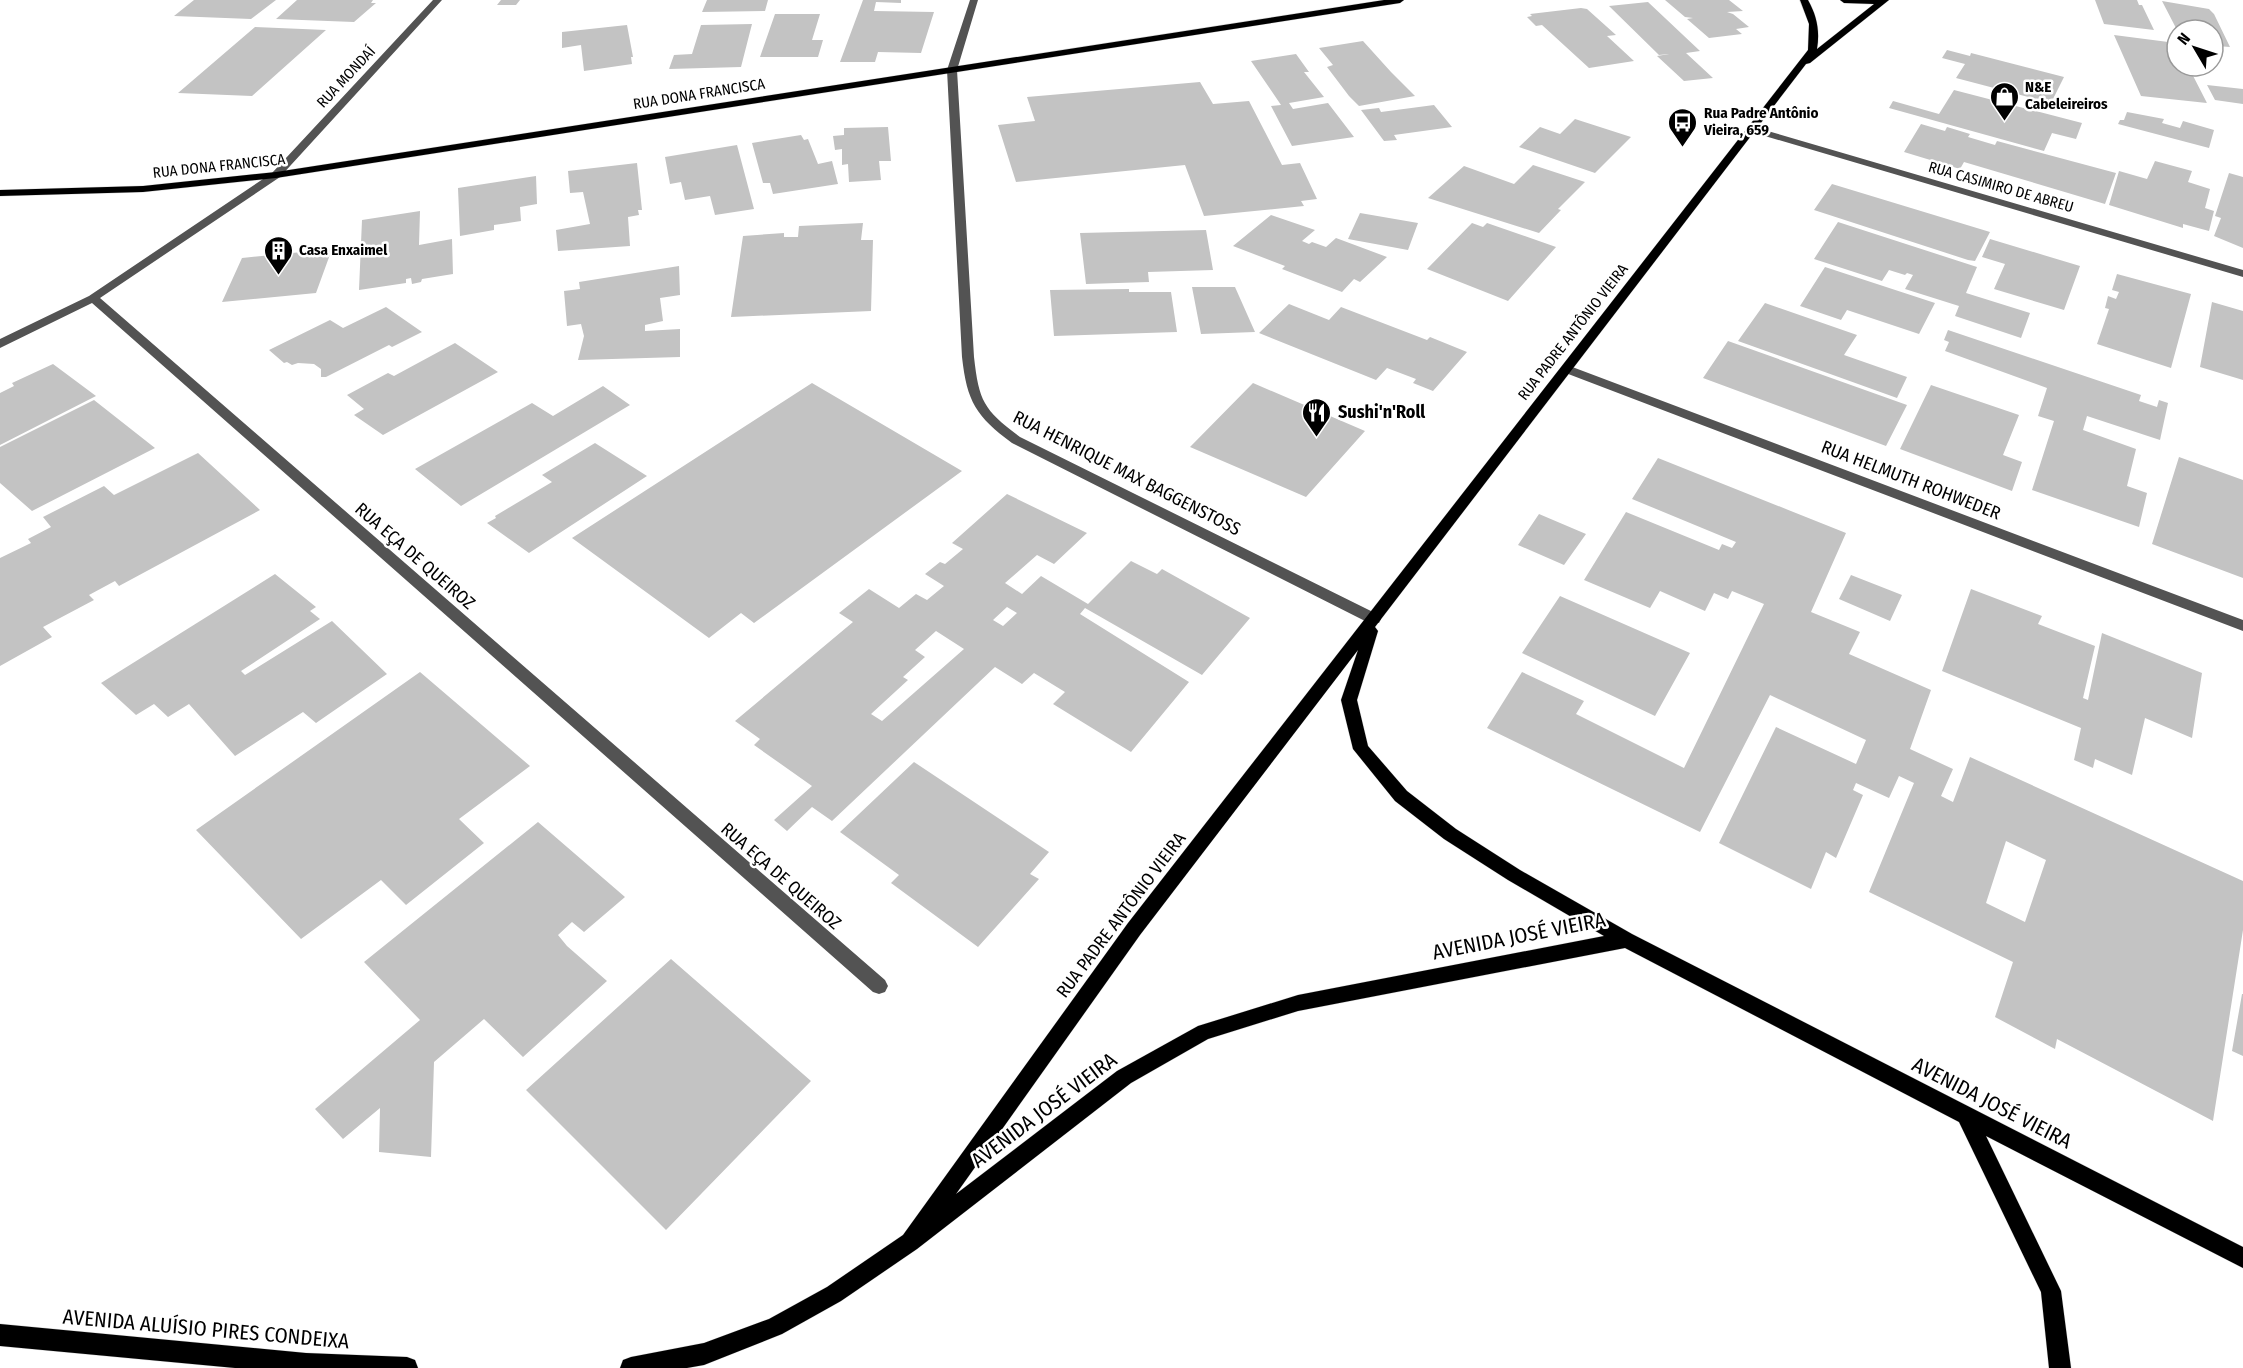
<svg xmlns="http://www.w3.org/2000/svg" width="2243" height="1368" font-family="'Fira Sans Condensed',sans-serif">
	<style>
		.building { fill: #c3c3c3; fill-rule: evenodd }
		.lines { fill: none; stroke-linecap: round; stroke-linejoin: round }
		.major-casing { stroke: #dbdbdb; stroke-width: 1 }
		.minor { fill: #535353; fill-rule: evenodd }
		.major { fill: #000; fill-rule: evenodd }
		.labels { text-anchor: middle; stroke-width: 5; stroke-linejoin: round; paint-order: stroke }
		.far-street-label { font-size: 15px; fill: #000; stroke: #fff }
		.far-poi-label { font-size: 15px; font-weight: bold; fill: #000; stroke: #fff; text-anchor: start }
		.poi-label { font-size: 18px; font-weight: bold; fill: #000; stroke: #fff; text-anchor: start }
		.street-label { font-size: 18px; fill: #000; stroke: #fff }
		.near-street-label { font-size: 21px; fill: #000; stroke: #fff }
	</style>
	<rect width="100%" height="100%" fill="#fff"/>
	<path class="building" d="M194,0H276L251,19L174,16Z
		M297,0H373L371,3H376L354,22L276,19Z
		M501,0H520L516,5H497Z
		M707,0H768L765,11L702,12Z
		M863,0H901V3L876,2L874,11L934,12L921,53L878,52L875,62H840Z
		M1665,0H1729L1743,11L1727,12L1733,14L1749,27L1736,29L1742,34L1709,38L1687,19L1693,18L1685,17Z
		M2095,0H2137L2139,5H2142L2154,30L2104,24Z
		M2162,1L2209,9L2214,14L2230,47L2217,46L2220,51L2213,50V30H2177Z
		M1648,2L1700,51L1686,53L1713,78L1684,81L1657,56L1669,54L1659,55L1609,6Z
		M1581,8L1587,9L1616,35L1607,36L1634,61L1589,68L1542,25L1536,26L1527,17L1532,16L1530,14Z
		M775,14H820L812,40H823L818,57H760Z
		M752,24L741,67L669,69L674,55L692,54L701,25Z
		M627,25L633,57H631L632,64L584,71L581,45L562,48V32Z
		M255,27L326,30L252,96L178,93Z
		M2114,35L2176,43L2177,66H2188L2207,103L2141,96Z
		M1363,41L1391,72L1415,96L1359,106L1349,96L1327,67L1333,65L1319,48Z
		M1947,50L1970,56L1971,53L2064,77L2051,103L1956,78L1965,64L1942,58Z
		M1296,54L1309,72H1304L1324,97L1289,103L1293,109L1328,103L1354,137L1292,146L1271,106L1281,105L1251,61Z
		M1200,82L1213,104L1249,101L1282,165L1300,163L1317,199L1301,201L1304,206L1204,216L1185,165L1016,182L998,125L1035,121L1027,97Z
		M2207,85L2243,89V104L2215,100Z
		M1954,90L2082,123L2076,139L2052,133L2044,151L1889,108L1893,101L1939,114Z
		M1434,105L1452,127L1394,135L1397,140L1384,141L1361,110L1379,108L1381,112Z
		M2127,112L2164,119L2162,123L2180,128L2183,121L2214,130L2209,148L2118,124L2120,120H2124Z
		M1575,119L1631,137L1595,173L1519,147L1540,127L1560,134Z
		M1921,124L1945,131L1947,127L1970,134L1968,137L1995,145L1997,141L2116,173L2105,204L1964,162L1960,169L1904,152Z
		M888,127L891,161H879L881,180L849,182L848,164L842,165V149L835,150L833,136L844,135V128Z
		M801,135L804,140L808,139L818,164L832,161L838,184L773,194L770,183H763L752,143Z
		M737,145L754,209L715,215L710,196L685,200L681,182L670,184L665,157Z
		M2155,161L2192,171L2188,182L2210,189L2205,208L2214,211L2209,231L2183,224V228L2109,205L2119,171L2147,179Z
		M637,163L642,210H638L639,215L628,217L630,246L558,251L556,230L590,224L583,192L570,193L568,171Z
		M1533,165L1585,182L1558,209L1561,210L1539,233L1428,198L1464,166L1514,184Z
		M2229,173L2243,177V248L2214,236L2221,218L2215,216Z
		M536,176L537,204L520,207L521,221L494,225V230L460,236L458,188Z
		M1832,184L1990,232L1975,261L1968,260L1814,210Z
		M420,211L419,245L452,239L453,274L422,279L421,282L412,284L411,278L406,279V283L359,290L362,220Z
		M1360,213L1418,223L1408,250L1348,239Z
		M1271,215L1315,230L1302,241L1309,244L1312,242L1326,247L1336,238L1387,257L1360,282L1354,279L1342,292L1282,269L1285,266L1233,246Z
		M1838,222L1977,267L1966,293L2030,313L2021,338L1955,316L1959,306L1905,289L1913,275L1907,273L1905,275L1889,270L1882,281L1814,259Z
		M863,223L861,240H873L871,311L731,317L743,236L784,233V237H798L799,226Z
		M1472,223L1483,227L1487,223L1556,247L1508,301L1427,269Z
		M1206,230L1213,270L1148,272L1149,282L1086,284L1080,233Z
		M1990,239L2080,266L2064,310L1994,289L2005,264L1982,257Z
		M332,249L316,293L222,302L242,258Z
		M679,266L680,295L660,298L663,321L645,325V331L680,329V357L578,360L584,336L581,324L567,326L564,291L580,289L579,282Z
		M1825,267L1935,303L1919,334L1847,310L1841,320L1800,306Z
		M2117,274L2191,294L2171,368L2097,344L2109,309L2105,308L2108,296L2116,299L2119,292L2112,290Z
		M1192,287H1235L1255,332L1201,334Z
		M1129,289V292H1171L1177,332L1054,336L1050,290Z
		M2212,302L2243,311V380L2200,367Z
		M1765,303L1857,335L1844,355L1907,377L1897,398L1738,341Z
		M1289,304L1329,320L1341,307L1427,340L1430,337L1467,352L1433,391L1413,383L1416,379L1387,368L1376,380L1259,333Z
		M386,307L422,332L392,347L389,345L326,377H321V369L314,364L298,363L292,365L287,362L284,363L269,350L330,320L343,328Z
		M1948,330L2141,395L2139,401L2157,407L2159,400L2168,403L2160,440L2087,416L2083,430L2136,449L2127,486L2147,493L2139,527L2032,490L2054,421L2038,416L2047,388L1945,351L1949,342L1944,340Z
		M1728,341L1907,405L1886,446L1703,378Z
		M455,343L498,372L383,435L354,415L364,409L347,395L388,373L394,376Z
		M53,364L96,396L0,445V393L14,386L12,383Z
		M812,383L962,471L754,623L741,613L709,638L572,538Z
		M1253,383L1365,431L1306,497L1190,447Z
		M1931,385L2019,415L2003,455L2022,462L2012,491L1900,449Z
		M603,386L630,405L461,506L415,469L532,403L553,416Z
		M94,400L155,448L32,511L0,483V447Z
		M595,443L647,476L529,553L487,523L496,518L495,516L552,482L542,475Z
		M198,453L260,510L119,586L115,581L89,595L94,600L43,627L52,637L0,666V558L31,543L28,539L51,527L43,517L104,486L114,495Z
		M2179,457L2243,480V578L2152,544Z
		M1658,458L1846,533L1811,612L1860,632L1849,654L1931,690L1910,749L1953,769L1941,796L1953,802L1970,757L2243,881V930L2213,1121L2057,1039L2055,1049L1995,1017L2013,962L1869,892L1914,783L1899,776L1889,798L1856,783L1853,790L1863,795L1836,858L1826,852L1811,889L1719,843L1776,727L1856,764L1866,740L1770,695L1700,832L1487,728L1522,672L1584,701L1576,714L1684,768L1764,604L1732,591L1728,599L1714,593L1705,611L1660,591L1650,608L1584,580L1626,512L1719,550L1722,544L1732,548L1736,542L1632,499ZM2006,841L2046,860L2025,922L1986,903Z
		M1007,494L1087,533L1054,564L1037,555L1005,583L1022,594L1041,576L1088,604L1131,561L1157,574L1162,569L1250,618L1202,675L1085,608L1080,614L1189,682L1131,752L1053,704L1065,692L1034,673L1022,684L995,667L832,821L812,807L787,831L774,820L812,786L754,745L760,739L735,721L853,622L839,613L869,589L899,608L916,594L927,600L944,586L925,574L940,562L945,564L963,549L952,543ZM1007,607L1017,613L1003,626L993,620ZM936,631L964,649L882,721L871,714L908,680L903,677L925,657L915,650Z
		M1539,514L1586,534L1564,565L1518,545Z
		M275,574L316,607L310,611L320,619L241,671L245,675L332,621L387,674L316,723L303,712L235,756L189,704L168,717L154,704L136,715L101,683Z
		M1851,575L1902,595L1890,621L1839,599Z
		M1971,589L2042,616L2038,624L2095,646L2083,698L2088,700L2102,633L2202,673L2192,738L2145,718L2132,775L2095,759L2093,768L2074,760L2081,728L1942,671Z
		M1560,596L1690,653L1655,716L1522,653Z
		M420,672L530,766L459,819L484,843L406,905L381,880L301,939L196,830Z
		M914,762L1049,852L1030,874L1039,879L978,947L891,883L899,875L840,832Z
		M538,822L625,897L584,932L572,922L558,935L567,946L607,981L523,1057L484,1019L434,1062L431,1157L379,1152L380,1108L343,1139L315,1109L420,1020L364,962Z
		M671,959L811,1081L666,1230L526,1090Z
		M2242,994H2243V1056L2232,1051Z"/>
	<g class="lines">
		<defs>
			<path id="major" d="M1384,0H1404L1400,3L276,178L143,192L0,196V190L143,186L276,172Z
				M1800,0H1808C1817,16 1820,31 1817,49L1874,4L1844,3L1840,0H1889L1810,63L1806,64L1375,627L1378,631L1357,700L1368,746L1407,791L1456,829L1520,870L1632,934L2243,1247V1268L1986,1136L2061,1291L2071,1368H2049L2041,1292L1959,1122L1625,948L1298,1011L1208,1039L1131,1083L917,1249L841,1301L782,1334L704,1365L687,1368H620L623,1360L631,1357L704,1343L769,1319L827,1287L903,1235L1128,923L1808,50L1809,24ZM1358,650L1341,700L1353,749L1395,801L1444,839L1508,880L1604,936L1298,995L1198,1026L1117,1071L956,1194L1140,935Z
				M0,1324L306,1353L407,1357L415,1360L418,1368H235L0,1346Z"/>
		</defs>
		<use href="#major" class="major-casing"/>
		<path class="minor" d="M433,0H442L280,177L100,298L885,980L888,986L885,992L879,994L873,992L92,303L0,348V339L89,296L272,173Z
			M970,0H978L957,70L974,357C979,402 984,410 1020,437L1379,615L1381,619L1379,623H1369L1012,443C976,416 967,402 962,357L947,70Z
			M1748,127H1754L2243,270V277L1748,131Z
			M1567,365L2243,620V631L1563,372V366Z"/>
		<use href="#major" class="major"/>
	</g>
	<defs>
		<symbol id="shop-pin" viewBox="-11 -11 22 30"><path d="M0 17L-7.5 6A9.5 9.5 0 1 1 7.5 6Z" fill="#000" stroke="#fff"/><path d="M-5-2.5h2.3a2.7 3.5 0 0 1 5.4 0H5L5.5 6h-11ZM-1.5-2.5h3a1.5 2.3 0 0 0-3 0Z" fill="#fff"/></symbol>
		<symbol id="bus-pin" viewBox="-11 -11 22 30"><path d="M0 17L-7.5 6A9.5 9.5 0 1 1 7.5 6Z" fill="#000" stroke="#fff"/><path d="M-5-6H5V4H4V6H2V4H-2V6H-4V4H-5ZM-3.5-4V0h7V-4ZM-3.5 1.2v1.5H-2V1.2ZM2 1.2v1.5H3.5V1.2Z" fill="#fff"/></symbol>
		<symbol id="building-pin" viewBox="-11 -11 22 30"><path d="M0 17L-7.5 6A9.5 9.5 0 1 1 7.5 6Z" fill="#000" stroke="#fff"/><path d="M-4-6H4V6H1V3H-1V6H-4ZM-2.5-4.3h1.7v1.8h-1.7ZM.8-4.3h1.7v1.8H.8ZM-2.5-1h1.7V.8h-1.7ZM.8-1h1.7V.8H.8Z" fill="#fff"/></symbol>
		<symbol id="restaurant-pin" viewBox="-11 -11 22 30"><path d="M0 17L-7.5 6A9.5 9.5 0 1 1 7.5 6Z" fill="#000" stroke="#fff"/><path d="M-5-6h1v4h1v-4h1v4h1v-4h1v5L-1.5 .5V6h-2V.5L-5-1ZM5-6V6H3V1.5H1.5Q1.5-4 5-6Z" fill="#fff"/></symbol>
	</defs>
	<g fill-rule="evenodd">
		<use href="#shop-pin" x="1988" y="80" width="33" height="45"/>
		<use href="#bus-pin" x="1666" y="106" width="33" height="45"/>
		<use href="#building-pin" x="262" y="234" width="33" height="45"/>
		<use href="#restaurant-pin" x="1300" y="396" width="33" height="45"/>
	</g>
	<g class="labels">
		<g class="far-street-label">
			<text transform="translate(346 77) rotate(-47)" y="5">RUA MONDAÍ</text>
			<text transform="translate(699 94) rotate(-9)" y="5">RUA DONA FRANCISCA</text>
			<text transform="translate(219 166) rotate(-6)" y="5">RUA DONA FRANCISCA</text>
			<text transform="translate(2001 187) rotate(16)" y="5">RUA CASIMIRO DE ABREU</text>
			<text transform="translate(1573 332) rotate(-52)" y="5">RUA PADRE ANTÔNIO VIEIRA</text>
		</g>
		<g class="far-poi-label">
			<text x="2025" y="92">N&amp;E<tspan x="2025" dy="17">Cabeleireiros</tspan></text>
			<text x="1704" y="118">Rua Padre Antônio<tspan x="1704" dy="17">Vieira, 659</tspan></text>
			<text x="299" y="255">Casa Enxaimel</text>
		</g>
		<g class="poi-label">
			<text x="1338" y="418">Sushi'n'Roll</text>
		</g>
		<g class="street-label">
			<text transform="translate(1127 473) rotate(27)" y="6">RUA HENRIQUE MAX BAGGENSTOSS</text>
			<text transform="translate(1911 480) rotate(21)" y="6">RUA HELMUTH ROHWEDER</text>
			<text transform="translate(415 556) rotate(41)" y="6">RUA EÇA DE QUEIROZ</text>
			<text transform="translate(781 876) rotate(41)" y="6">RUA EÇA DE QUEIROZ</text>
			<text transform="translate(1121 915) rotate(-53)" y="6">RUA PADRE ANTÔNIO VIEIRA</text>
		</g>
		<g class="near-street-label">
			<text transform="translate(1519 936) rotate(-11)" y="7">AVENIDA JOSÉ VIEIRA</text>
			<text transform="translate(1992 1103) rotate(27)" y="7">AVENIDA JOSÉ VIEIRA</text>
			<text transform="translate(1044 1110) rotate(-37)" y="7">AVENIDA JOSÉ VIEIRA</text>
			<text transform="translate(206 1329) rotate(5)" y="7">AVENIDA ALUÍSIO PIRES CONDEIXA</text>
		</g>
	</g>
	<g transform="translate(2195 48) rotate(309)"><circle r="28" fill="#ffffff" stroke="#999999" stroke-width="1.5"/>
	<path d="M0-4.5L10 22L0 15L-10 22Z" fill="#000000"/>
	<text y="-9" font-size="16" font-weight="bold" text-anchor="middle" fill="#000000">N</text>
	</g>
</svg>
